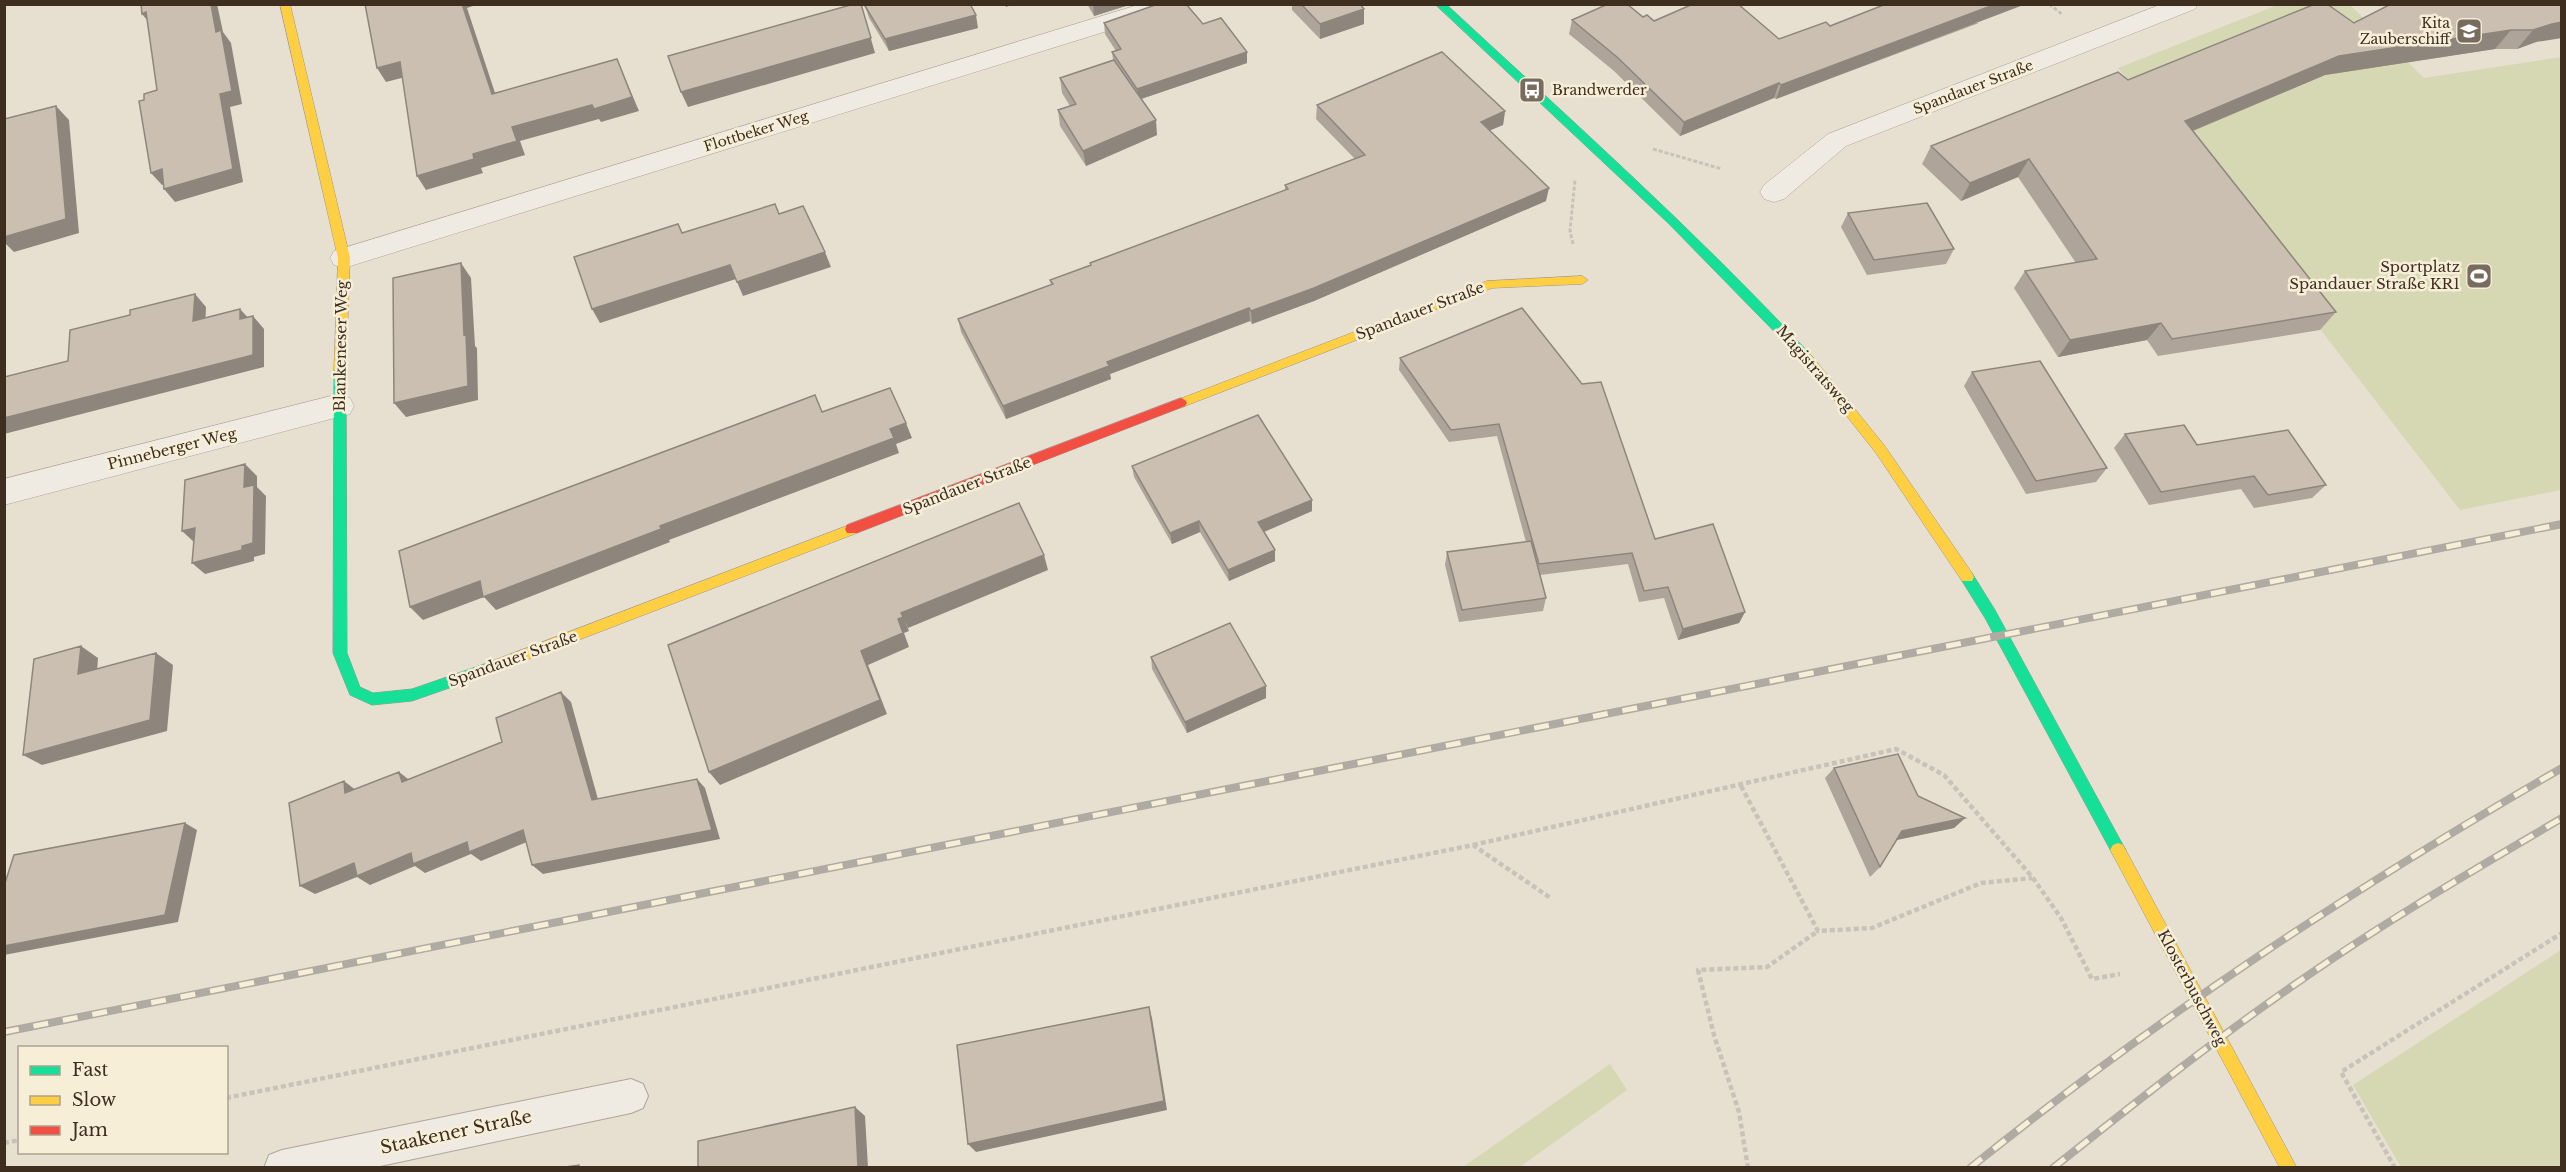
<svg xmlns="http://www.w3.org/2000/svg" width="2566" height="1172" font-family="'Libre Baskerville',serif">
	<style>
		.green { fill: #d6d7b3 }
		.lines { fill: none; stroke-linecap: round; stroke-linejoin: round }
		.lane-casing { stroke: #ada599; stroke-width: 2 }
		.street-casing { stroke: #ada599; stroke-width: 1 }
		.fast-casing { stroke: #9c958a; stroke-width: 1 }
		.slow-casing { stroke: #9c958a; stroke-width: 1 }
		.jam-casing { stroke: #9c958a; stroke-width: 1 }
		.path-far1 { stroke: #c8c2b9; stroke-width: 3; stroke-dasharray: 4 2; stroke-linecap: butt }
		.path { stroke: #c8c2b9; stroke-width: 4.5; stroke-dasharray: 5 3; stroke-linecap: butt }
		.lane { fill: #efebe3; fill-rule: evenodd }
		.street { fill: #efebe3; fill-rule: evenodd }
		.fast { fill: #16e098; fill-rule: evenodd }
		.slow { fill: #ffcf43; fill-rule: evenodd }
		.jam { fill: #f24e42; fill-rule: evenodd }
		.rail-casing { stroke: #afaaa2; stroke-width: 8 }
		.rail { stroke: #f7eed8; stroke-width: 5; stroke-dasharray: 15; stroke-linecap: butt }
		.wall { fill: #afa499 }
		.shaded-wall { fill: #8e867d }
		.building { fill: #cbbfb2; stroke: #8e867d; stroke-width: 1.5 }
		.labels { text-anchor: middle; stroke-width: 5; stroke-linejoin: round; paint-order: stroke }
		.far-poi-label { font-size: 14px; fill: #3d2e20; stroke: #f7eed8; text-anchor: end }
		.far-street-label { font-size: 14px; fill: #3d2e20; stroke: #f7eed8 }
		.poi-label { font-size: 15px; fill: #3d2e20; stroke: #f7eed8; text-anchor: end }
		.street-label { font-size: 15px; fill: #3d2e20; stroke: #f7eed8 }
		.near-street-label { font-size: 18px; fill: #3d2e20; stroke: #f7eed8 }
	</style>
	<rect width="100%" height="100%" fill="#e7e0d1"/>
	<path class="green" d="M2280,4L2350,5L2424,78L2561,57V490L2460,510L2118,68Z
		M2561,950V1167H2401L2353,1085Z
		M1610,1064L1627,1090L1520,1167H1463Z"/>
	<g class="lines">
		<defs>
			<path id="lane" d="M631,1079L643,1084L648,1096L643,1108L631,1113L371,1168H264L269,1155L282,1150Z"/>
			<path id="street" d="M1141,4H1181L1178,9L344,268L334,265L330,258L334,251Z
				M2162,4H2198L2195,9L1846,146L1784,199L1774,202L1764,199L1760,192L1764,185L1828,134Z
				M339,394L350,398L354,406L350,414L4,505V479Z"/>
			<path id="fast" d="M1435,4H1446C1570,119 1696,231 1811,355L1813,358L1811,361H1803L1669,224Z
				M340,365L346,370L347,653L360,687L373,693L412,689L490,662L495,664L497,668L495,672L412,701L372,705L350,695L333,653L334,370Z
				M1967,571L1972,573L1995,610L2123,845L2126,850L2123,855L2118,857L2113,855L1985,618L1962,581L1960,577L1962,573Z"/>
			<path id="slow" d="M280,4H290L350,258L346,370L340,375L334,370L338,258Z
				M1582,276L1588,280L1582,284L1492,288L1185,406L1181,408L1175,403L1177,400L1487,281Z
				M1807,353L1811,355L1884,445L1972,573L1974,577L1972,581H1962L1876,453L1803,361L1801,358L1803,355Z
				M852,524L857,525L859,529L857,533L490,674L485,672L483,668L485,664Z
				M2118,843L2123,845L2297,1168H2280L2113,855L2110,850L2113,845Z"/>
			<path id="jam" d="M1181,398L1185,400L1187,403L1185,406L857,533H847L845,529L847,525Z"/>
		</defs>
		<use href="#lane" class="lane-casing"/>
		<use href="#street" class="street-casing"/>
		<use href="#fast" class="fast-casing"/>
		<use href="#slow" class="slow-casing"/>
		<use href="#jam" class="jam-casing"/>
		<path class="path-far1" d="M2049,4L2063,15
			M1653,149L1722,169
			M1573,244L1570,231L1575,180"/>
		<path class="path" d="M1741,786L1818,931L1872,928L1981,883L2032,878
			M1473,845L1896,749L1944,775L2033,878L2061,918L2092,979L2120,974
			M226,1098L1473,845L1552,899
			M4,1143L20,1140
			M1748,1168L1739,1112L1714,1035L1698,970L1767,967L1818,931
			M2395,1168L2341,1072L2562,933"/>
		<use href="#lane" class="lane"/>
		<use href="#street" class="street"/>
		<use href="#fast" class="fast"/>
		<use href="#slow" class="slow"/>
		<use href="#jam" class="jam"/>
		<defs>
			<path id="rail" d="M4,1032L2562,524
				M1970,1168C2159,1016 2352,889 2562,768
				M2053,1168C2136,1102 2219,1036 2307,976C2389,919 2476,869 2562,818"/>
		</defs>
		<use href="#rail" class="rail-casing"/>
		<use href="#rail" class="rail"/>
	</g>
	<path class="wall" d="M1087,4H1132L1094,16Z
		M1292,4H1360L1364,24L1320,39L1292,10Z
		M2562,4L2536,42L2517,49H2495L2325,75L2193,131L2336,312L2320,330L2158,356L2147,340L2058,357L2014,288L2025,271L2076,263L2018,177L1961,201L1922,164L1931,146L2128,80L2354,23Z
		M865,6L978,28L889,51L869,18Z
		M1643,17L1654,21L1779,39L1830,26L1979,23L1776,99L1774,98L1680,136L1614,71L1569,34L1572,20Z
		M1104,23L1203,24L1247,63L1141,99L1157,135L1086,166L1060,126L1058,110L1070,106L1062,93L1060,78L1113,60L1112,52L1116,51L1105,34Z
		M1317,105L1505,111L1503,125L1490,130L1546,201L1314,301L1252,324L1250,321L1110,374L1111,379L1006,419L961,332L958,319L1051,285L1050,280L1090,265V263L1285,190V185L1355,159L1316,119Z
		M1848,213L1954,249L1946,264L1867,275L1841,227Z
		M1522,308L1655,539L1745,612L1739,623L1678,640L1664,598L1639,602L1628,564L1540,575L1546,598L1543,611L1459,622L1445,565L1447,552L1526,542L1497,436L1449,442L1399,370L1400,358Z
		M1972,372L2107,468L2096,482L2026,494L1964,386Z
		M2125,434L2197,445L2326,485L2312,498L2254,508L2241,489L2149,505L2114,448Z
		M1132,466L1312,500V511L1264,532L1275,561L1229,581L1200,532L1172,544L1134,477Z
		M1151,657L1266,698L1187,733L1152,669Z
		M1834,768L1918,796L1965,818L1954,828L1896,840L1880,867L1870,877L1825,778Z"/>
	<path class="shaded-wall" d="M211,4H217L223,32L231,43L242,104L230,107L243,182L175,202L164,189L220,94L216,32Z
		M462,4H479L467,8L500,108L492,94Z
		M861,4L875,53L688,107L681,92Z
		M1005,4H1014L1006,7Z
		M1093,4H1132L1094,16Z
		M1996,4H2026L1776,99L1781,85Z
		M1364,9V24L1320,39V24Z
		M146,12L152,26L142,14Z
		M976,15L978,28L889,51L885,39Z
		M2562,22V38L2536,42L2517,49L2533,30L2552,24Z
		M2511,30L2495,49L2325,75L2173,139L2185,121L2339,56Z
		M1247,52V63L1138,100L1137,89Z
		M617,59L639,111L601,122L599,119L520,141L525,155L481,168L483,173L426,190L417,176L512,127Z
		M400,62L409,76L386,82L377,68Z
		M1779,83L1774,98L1680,136L1684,122Z
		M56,106L69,120L79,233L14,252L4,242V237Z
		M1505,111L1503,125L1479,135L1481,122Z
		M1156,120L1157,135L1086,166L1083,151Z
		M2029,159L2018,177L1961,201L1970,183Z
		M162,169L172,182L162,185L151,173Z
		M1549,188L1546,201L1314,301L1252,324L1251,311Z
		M825,252L831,267L743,296L737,282Z
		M461,263L471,278L475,346L477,348L478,400L406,417L394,403L464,335Z
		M730,265L736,279L600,323L592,309Z
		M195,294L206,307L205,333L193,321Z
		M1249,308L1250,321L1110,374L1111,379L1006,419L1003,406L1107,362Z
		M240,309L251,321L240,319Z
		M253,316L264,329V367L4,434V418Z
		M2161,323L2147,340L2058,357L2070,340Z
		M906,423L912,438L896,444L899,453L669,540L670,542L496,610L484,597L423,620L410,607L480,581L660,526L890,429Z
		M245,464L257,476V487L266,496L265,554L254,557V561L205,574L192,563L244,487Z
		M1312,500V511L1259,534L1258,522Z
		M1199,521L1200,532L1172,544L1170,533Z
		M195,528V543L182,531Z
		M1275,550V561L1229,581L1228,570Z
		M1044,555L1048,570L908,628L901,613Z
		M1745,612L1739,623L1678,640L1683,629Z
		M903,617L909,631L904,633L909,647L868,665L887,714L720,785L709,772L861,651L898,619Z
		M81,646L98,658L96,686L78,674Z
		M156,653L173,665L167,731L42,765L23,755Z
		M1266,686V698L1187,733L1185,722Z
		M561,692L571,702L601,810L592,800Z
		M399,772L412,782H402Z
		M697,779L705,788L720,839L543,874L532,865Z
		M344,781L357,791L345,793Z
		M1965,818L1954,828L1892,841L1902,831Z
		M185,823L197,830L178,922L4,955V946Z
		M523,830L534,839L481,861L471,854L425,873L415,866L370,885L357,877L315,894L300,886L354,863L411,853Z
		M1149,1007L1152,1018L1167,1110L976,1152L968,1144Z
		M855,1107L865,1116L868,1167H858Z"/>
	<path class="building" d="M141,4H211L216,32L221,30L232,91L220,94L233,169L164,189L162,169L151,173L139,101L144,100V94L157,90L146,12L142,14Z
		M365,4H462L492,94L617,59L632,97L594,109L592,105L512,127L517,141L473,154L474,159L417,176L400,62L377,68Z
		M854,4H861L871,38L681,92L668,56Z
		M869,4H970L976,15L885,39L865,6Z
		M1158,4H1186L1203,24L1221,18L1247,52L1137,89L1112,52L1121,49L1104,23Z
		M1301,4H1360L1364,9L1320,24Z
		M1608,4H1627L1643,17L1647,15L1654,21L1693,4H1738L1779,39L1826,22L1830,26L1886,4H1996L1781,85L1779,83L1684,122L1617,57L1572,20Z
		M2315,4H2327L2354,23L2391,4H2562V22L2552,24L2533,30H2511L2339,56L2185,121L2336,312L2172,339L2161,323L2070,340L2025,271L2097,259L2029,159L1970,183L1931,146L2118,72L2128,80Z
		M1442,52L1505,111L1481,122L1549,188L1314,288L1251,311L1249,308L1107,362L1109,366L1003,406L958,319L1053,284L1050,280L1091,265L1090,263L1288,189L1285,185L1365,155L1317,105Z
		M1114,60L1156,120L1083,151L1058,110L1076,104L1060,78Z
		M56,106L66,219L4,237V119Z
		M1927,203L1954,249L1874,260L1848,213Z
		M775,204L779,214L803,206L825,252L737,282L730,265L592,309L574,257L678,224L682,233Z
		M461,263L464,335L466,334L468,386L394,403L393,278Z
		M195,294L193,321L240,309V319L253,316V355L4,418V377L68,361L70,330L130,315V310Z
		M1522,308L1582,384L1601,382L1655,539L1713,524L1745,612L1683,629L1668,587L1644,591L1632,553L1539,564L1499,424L1451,430L1400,358Z
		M2040,361L2107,468L2036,481L1972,372Z
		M890,388L906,423L890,429L894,438L660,526L661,529L483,597L480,581L410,607L399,551L815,395L822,412Z
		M1258,415L1312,500L1258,522L1275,550L1228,570L1199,521L1170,533L1132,466Z
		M2184,425L2197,445L2288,430L2326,485L2268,495L2254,476L2161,492L2125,434Z
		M245,464L244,487L254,485L253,543L242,546V550L192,563L195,528L182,531L185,480Z
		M1019,503L1044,555L901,613L903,617L898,619L903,633L861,651L880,700L709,772L668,645Z
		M1531,541L1546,598L1462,610L1447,552Z
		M1230,623L1266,686L1185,722L1151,657Z
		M81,646L78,674L156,653L150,720L23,755L34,659Z
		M561,692L592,800L697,779L712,830L532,865L523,830L469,852L467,842L413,864L411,853L357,876L354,863L300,886L289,803L344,781L345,793L399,772L402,782L502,742L496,718Z
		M1898,754L1918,796L1965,818L1902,831L1880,867L1834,768Z
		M185,823L165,915L4,946V886L14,855Z
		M1149,1007L1164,1101L968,1144L957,1045Z
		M855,1107L858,1167H698V1141Z
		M579,1165V1167H565Z"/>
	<defs>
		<symbol id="school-square" viewBox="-11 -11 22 22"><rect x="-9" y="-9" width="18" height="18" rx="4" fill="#786c5e" stroke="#f7eed8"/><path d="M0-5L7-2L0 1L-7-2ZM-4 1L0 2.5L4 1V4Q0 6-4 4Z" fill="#fff"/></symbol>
		<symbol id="bus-square" viewBox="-11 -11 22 22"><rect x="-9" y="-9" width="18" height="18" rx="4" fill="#786c5e" stroke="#f7eed8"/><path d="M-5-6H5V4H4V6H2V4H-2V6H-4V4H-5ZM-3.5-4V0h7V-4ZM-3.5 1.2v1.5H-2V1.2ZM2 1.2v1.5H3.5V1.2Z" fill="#fff"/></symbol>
		<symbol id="stadium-square" viewBox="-11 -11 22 22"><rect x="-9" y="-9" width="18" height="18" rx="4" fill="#786c5e" stroke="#f7eed8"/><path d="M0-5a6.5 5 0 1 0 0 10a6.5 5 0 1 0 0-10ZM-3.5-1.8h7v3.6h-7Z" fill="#fff"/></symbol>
	</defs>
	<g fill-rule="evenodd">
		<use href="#school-square" x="2454" y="16" width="30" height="30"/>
		<use href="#bus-square" x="1517" y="75" width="30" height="30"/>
		<use href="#stadium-square" x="2464" y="261" width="30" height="30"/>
	</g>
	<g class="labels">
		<g class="far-poi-label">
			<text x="2450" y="28">Kita<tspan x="2450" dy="16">Zauberschiff</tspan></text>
			<text x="1552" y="95" text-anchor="start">Brandwerder</text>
		</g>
		<g class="far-street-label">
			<text transform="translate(1973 87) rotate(-21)" y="5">Spandauer Straße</text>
			<text transform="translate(756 131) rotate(-17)" y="5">Flottbeker Weg</text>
		</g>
		<g class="poi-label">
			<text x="2460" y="272">Sportplatz<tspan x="2460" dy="17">Spandauer Straße KR1</tspan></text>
		</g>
		<g class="street-label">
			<text transform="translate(1420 311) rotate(-21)" y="5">Spandauer Straße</text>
			<text transform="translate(341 346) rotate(-89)" y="5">Blankeneser Weg</text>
			<text transform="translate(1815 369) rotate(49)" y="5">Magistratsweg</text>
			<text transform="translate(172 449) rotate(-14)" y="5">Pinneberger Weg</text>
			<text transform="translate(967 486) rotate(-21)" y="5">Spandauer Straße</text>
			<text transform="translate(513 659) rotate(-20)" y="5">Spandauer Straße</text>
			<text transform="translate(2192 988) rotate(62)" y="5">Klosterbuschweg</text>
		</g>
		<g class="near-street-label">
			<text transform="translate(456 1132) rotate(-12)" y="6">Staakener Straße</text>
		</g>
	</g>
	<rect width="2566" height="1172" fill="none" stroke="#3d2e20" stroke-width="12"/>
	<rect x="18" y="1046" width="210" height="108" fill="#f7eed8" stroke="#ada18e" stroke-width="1.5"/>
	<rect x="30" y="1066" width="30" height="9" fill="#16e098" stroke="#ada18e" stroke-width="1.5"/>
	<text x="72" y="1076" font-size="18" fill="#3d2e20">Fast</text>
	<rect x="30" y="1096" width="30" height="9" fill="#ffcf43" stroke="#ada18e" stroke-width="1.5"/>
	<text x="72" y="1106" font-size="18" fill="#3d2e20">Slow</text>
	<rect x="30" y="1126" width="30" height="9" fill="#f24e42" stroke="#ada18e" stroke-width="1.5"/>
	<text x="72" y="1136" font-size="18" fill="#3d2e20">Jam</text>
</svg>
